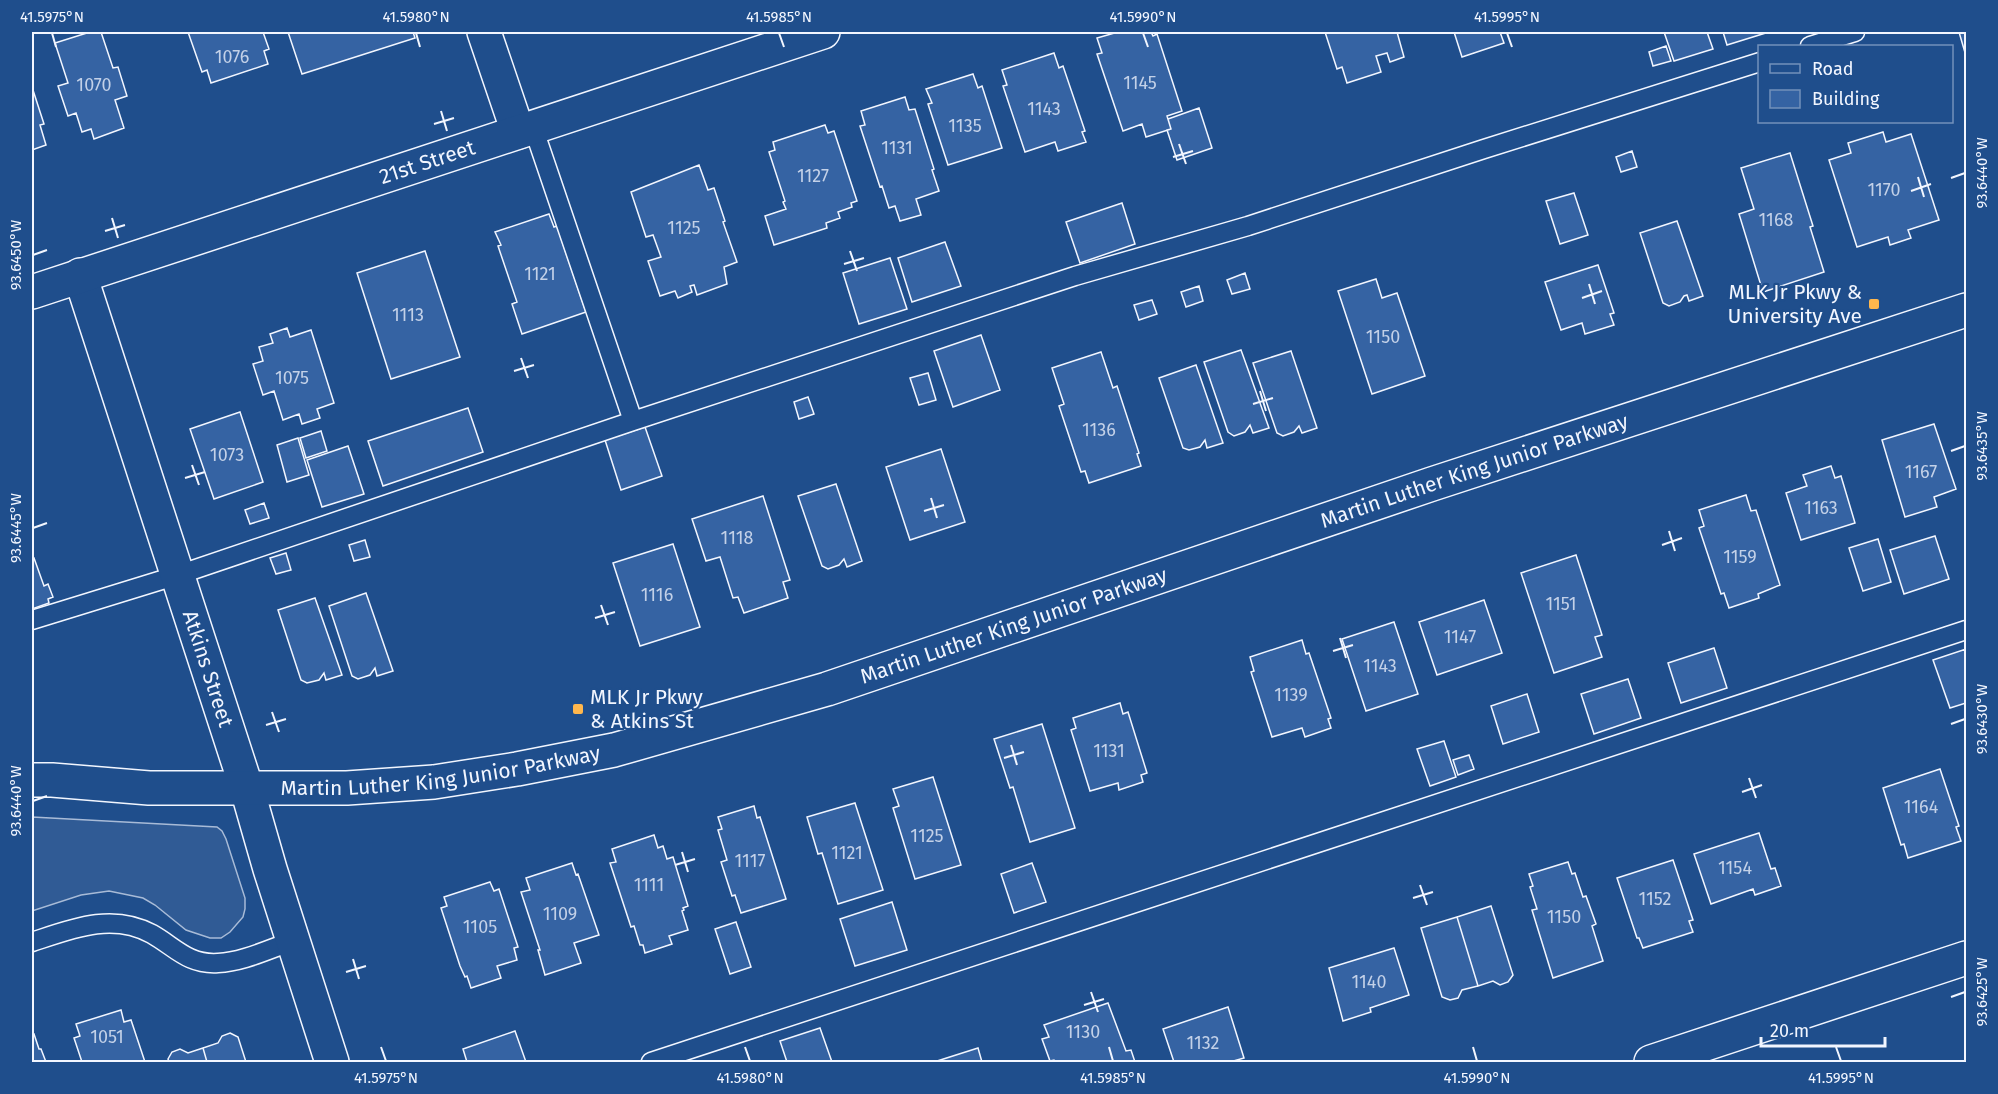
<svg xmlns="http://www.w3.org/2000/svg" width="1998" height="1094" font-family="'Fira Sans',sans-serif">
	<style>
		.built { fill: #305b95; stroke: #a8bbd7; stroke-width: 1.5 }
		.building { fill: #3563a3; stroke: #f2f6ff; stroke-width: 1.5 }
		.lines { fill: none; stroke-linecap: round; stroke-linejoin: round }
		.service-casing { stroke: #f2f6ff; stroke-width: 21 }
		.minor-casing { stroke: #f2f6ff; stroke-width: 36 }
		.primary-casing { stroke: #f2f6ff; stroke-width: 36 }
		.service { stroke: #1f4e8c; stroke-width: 18 }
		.minor { stroke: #1f4e8c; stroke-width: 33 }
		.primary { stroke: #1f4e8c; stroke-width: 33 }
		.ticks { fill: none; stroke: #f2f6ff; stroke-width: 2 }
		.poi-dot { fill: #ffb74d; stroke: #1f4e8c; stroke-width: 2 }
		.labels { text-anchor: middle; stroke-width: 4.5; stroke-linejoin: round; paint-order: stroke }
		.number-label { font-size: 18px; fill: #c3d1e8 }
		.street-label { font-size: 21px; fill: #f2f6ff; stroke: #1f4e8c }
		.poi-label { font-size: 21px; fill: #f2f6ff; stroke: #1f4e8c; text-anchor: end }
		.neatline { fill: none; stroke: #f2f6ff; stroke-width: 2 }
		.ticks-label { font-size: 15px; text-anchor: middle; fill: #f2f6ff }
	</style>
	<rect width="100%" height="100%" fill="#1f4e8c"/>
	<path class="built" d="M32,817L217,827L222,831L226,839L245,898V909L243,917L230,932L221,938H210L186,930L155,905L143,898L109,891L81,895L32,911Z"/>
	<path class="building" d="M90,32H101L113,68L118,67L127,96L115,100L124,128L94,139L91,129L82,132L76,113L68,116L58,86L68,83L55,43Z
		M188,32H263L269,49L264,51L268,64L211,83L207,70L202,72Z
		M288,32H413L415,38L302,74Z
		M1118,32H1151L1153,36L1157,34L1182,111L1167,116L1171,129L1146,137L1142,124L1123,131L1097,54L1102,53L1097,38Z
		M1325,32H1397L1404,57L1390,62L1387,53L1376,56L1381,72L1347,83L1342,67L1337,69Z
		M1454,32H1500L1504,43L1462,57Z
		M1664,32H1707L1713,49L1674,61Z
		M1723,32H1769L1727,45Z
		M1959,32H1966V56Z
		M1666,46L1671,61L1653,66L1649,52Z
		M1054,53L1059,68L1063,66L1085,131L1082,132L1086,142L1058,151L1055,142L1025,152L1003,86L1007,85L1002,70Z
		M973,74L978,88L982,86L1002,148L948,165L928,104L932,103L926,89Z
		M32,87L44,124L40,125L46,145L32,150Z
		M905,97L909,110L915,109L934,169L932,170L939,191L916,199L921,215L900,221L895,206L889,208L882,186L880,187L860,126L865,125L861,111Z
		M1199,108L1212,148L1177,160L1167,130L1171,129L1168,119Z
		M825,125L828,133L834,131L857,201L851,203L852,207L838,212L840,218L826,223L827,228L774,245L765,216L786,209L783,202L785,201L769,152L775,150L773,142Z
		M1883,132L1886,142L1911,134L1939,220L1908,230L1911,238L1890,245L1888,237L1857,247L1829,160L1851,153L1848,143Z
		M1632,151L1637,167L1621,172L1616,157Z
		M1790,153L1813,226L1810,227L1824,272L1763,292L1739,214L1754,209L1741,168Z
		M699,165L708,190L714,188L725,221L723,222L737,262L724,267L727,284L697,295L694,285L690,286L692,292L678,298L675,291L660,296L648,261L661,257L653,235L646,237L631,192Z
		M1574,193L1588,235L1560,244L1546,201Z
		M1122,203L1135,244L1080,263L1066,222Z
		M549,214L554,227L557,226L586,312L522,334L512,304L517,302L498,246L501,245L495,232Z
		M1677,221L1703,296L1689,301L1687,295L1684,296L1680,302L1669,306L1663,303L1640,233Z
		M945,242L961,286L912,302L898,258Z
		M425,251L460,357L391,379L357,273Z
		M890,258L907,309L859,324L843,273Z
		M1598,265L1614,313L1610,314L1614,325L1585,334L1582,323L1561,330L1545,282Z
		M1245,273L1250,289L1232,294L1227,280Z
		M1376,279L1382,298L1397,293L1425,376L1372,394L1338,291Z
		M1199,286L1203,301L1186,307L1181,292Z
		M1152,300L1157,314L1139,320L1134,305Z
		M287,328L290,337L311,330L334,403L317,409L320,418L302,424L299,414L283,420L274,391L263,395L253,364L263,361L259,347L273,343L270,334Z
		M981,335L1000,390L953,407L934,351Z
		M1241,350L1269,428L1253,433L1250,425L1245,432L1234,436L1228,432L1204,362Z
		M1291,351L1317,428L1302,433L1299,426L1294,432L1283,436L1277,433L1253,363Z
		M1101,352L1113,388L1117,386L1139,453L1137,454L1141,466L1089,483L1085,471L1081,472L1059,406L1064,404L1052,368Z
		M1196,365L1223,443L1207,448L1205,440L1200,447L1189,450L1183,448L1159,378Z
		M928,373L936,400L919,405L910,378Z
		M808,397L814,414L799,419L794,402Z
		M468,408L483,452L383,486L368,441Z
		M240,412L263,482L214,499L190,429Z
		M1934,424L1956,489L1934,497L1937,507L1905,517L1882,440Z
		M645,427L662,476L621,490L605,440Z
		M321,431L327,451L306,458L300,438Z
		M298,438L309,475L287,482L277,445Z
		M348,446L364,494L322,507L307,460Z
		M941,449L965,522L910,540L886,467Z
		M1831,466L1835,478L1841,476L1855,523L1801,540L1786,493L1807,486L1803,475Z
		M836,484L862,561L847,567L844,559L839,565L828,569L822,566L798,496Z
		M1746,495L1751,511L1756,510L1780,585L1758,594L1759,598L1729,608L1724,593L1721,594L1699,528L1704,526L1699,510Z
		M763,496L790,580L783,582L788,598L744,613L738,597L733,598L720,557L706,561L692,519Z
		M264,503L269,518L250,524L245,510Z
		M1935,536L1949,579L1904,594L1890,550Z
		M1878,539L1891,582L1863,591L1849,548Z
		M365,540L370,557L354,561L349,545Z
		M673,544L700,627L640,646L613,563Z
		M286,553L291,570L276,574L270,558Z
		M1576,555L1602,635L1595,637L1602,657L1554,673L1521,573Z
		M34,558L44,586L48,584L53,597L48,599L49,603L32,609V559Z
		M366,593L393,671L377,676L375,668L370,675L358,679L352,676L329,606Z
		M315,598L342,675L326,680L324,673L319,680L307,683L301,680L278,610Z
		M1484,600L1502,653L1437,675L1419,622Z
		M1394,622L1418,694L1366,711L1342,639Z
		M1302,640L1306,654L1309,653L1331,718L1328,719L1331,728L1305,737L1302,728L1272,737L1251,672L1254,671L1250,657Z
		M1714,648L1727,688L1681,703L1668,663Z
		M1966,649V703L1950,708L1933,660Z
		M1628,679L1641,718L1594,734L1581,694Z
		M1527,694L1539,732L1503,744L1491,706Z
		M1120,703L1123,714L1128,712L1147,773L1141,775L1143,782L1119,790L1118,783L1090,791L1071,730L1076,728L1073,718Z
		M1042,724L1075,828L1030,842L1013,787L1010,788L994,739Z
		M1444,741L1456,777L1430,786L1417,749Z
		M1469,755L1474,769L1458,775L1453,760Z
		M1940,769L1959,826L1956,827L1961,841L1908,858L1904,844L1901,845L1883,788Z
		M933,777L961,865L915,879L893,808L899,806L893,789Z
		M855,803L883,890L838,904L822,853L818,854L807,817Z
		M754,806L757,818L760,817L786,899L741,913L735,895L732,896L721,862L727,860L718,830L722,829L718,817Z
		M1759,833L1771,869L1775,868L1781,886L1755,895L1753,889L1711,904L1694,854Z
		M654,835L658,848L663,846L667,859L673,857L688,906L683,908L684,910L682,911L688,930L669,936L672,944L645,953L643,945H640L634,926L631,927L610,863L616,862L612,849Z
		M1673,860L1693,920L1689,921L1693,932L1643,948L1639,938H1637L1617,878Z
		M1568,862L1572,874L1575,873L1583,897L1586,896L1596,924L1592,926L1603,961L1553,978L1532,910L1537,909L1530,887L1533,886L1529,874Z
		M572,863L576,875L578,874L599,935L574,943L581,963L545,975L538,950H540L521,892L530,890L526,878Z
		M1032,863L1046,902L1014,913L1001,874Z
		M490,882L494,891L499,889L518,947L514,948L517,960L497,966L501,978L471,988L467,976L465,977L460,966L441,908L447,906L444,897Z
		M892,902L907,950L855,966L840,919Z
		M1491,906L1513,975L1508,982L1500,985L1493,981L1478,986L1457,917Z
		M1457,917L1478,986L1462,990L1458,998L1450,1000L1442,997L1421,928Z
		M736,922L751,967L730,974L715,929Z
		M1394,948L1409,995L1370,1008L1371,1012L1343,1021L1329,968Z
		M1108,1003L1126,1051L1131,1050L1135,1062H1055L1054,1060L1050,1061L1042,1039L1049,1037L1044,1025Z
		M1228,1007L1244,1058L1230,1062H1174L1163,1029Z
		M121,1010L124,1022L131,1020L145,1062H82L74,1038L80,1036L76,1024Z
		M820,1028L832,1062H787L780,1041Z
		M515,1031L526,1062H467L463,1049Z
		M230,1033L238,1037L246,1062H207L203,1048L218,1043L222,1036Z
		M34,1034L39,1049H41L46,1062H32V1035Z
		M203,1048L207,1062H169L168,1059L172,1052L180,1049L188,1053Z
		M978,1048L982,1062H934Z"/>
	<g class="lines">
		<defs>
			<path id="service" d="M1810,46L1855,32
				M533,127L633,421
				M32,620L178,575L633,421L1075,276L1248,226L1484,149L1760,62
				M32,942C71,929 112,912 152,934C175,947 188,965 218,963C243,962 269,949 293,941
				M651,1062L1966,630"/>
			<g id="minor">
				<path d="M484,32L518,132"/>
				<path id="s1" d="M80,275L247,789L270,869L332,1062"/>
				<path id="s2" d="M32,292L823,32"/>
			</g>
			<g id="primary">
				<path id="s3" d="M32,780H52L149,788H347L434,782L517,769L614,750L827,689L1432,484L1966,310"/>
				<path d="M1651,1062L1966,958"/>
			</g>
		</defs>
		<use href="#service" class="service-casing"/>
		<use href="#minor" class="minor-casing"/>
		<use href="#primary" class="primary-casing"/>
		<use href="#service" class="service"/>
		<use href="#minor" class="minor"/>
		<use href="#primary" class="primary"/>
	</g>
	<path class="ticks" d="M52,33L56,47M416,33L420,47M779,33L784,47M1143,33L1148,47M1507,33L1512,47M441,111L447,131M434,124L454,118M1179,144L1186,164M1173,157L1193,151M1918,177L1924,197M1951,178L1965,173M1911,191L1931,184M112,218L118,238M105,231L125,225M850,251L857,271M33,255L47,250M844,264L864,258M1589,284L1595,304M1582,298L1602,291M521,358L528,378M514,371L534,365M1260,391L1266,411M1253,404L1273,398M1951,451L1965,446M192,465L199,485M185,478L205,472M931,498L937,518M924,511L944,505M33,528L47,523M1669,531L1675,551M1662,545L1682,538M601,605L608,625M595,618L615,612M1340,638L1346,658M1333,651L1353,645M272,712L279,732M1951,724L1965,719M266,725L286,719M1011,745L1017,765M1004,758L1024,752M1749,778L1756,798M1742,792L1762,785M33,801L47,796M682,852L688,872M675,865L695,859M1420,885L1427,905M1413,898L1433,892M353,959L359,979M346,972L366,966M1091,992L1098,1012M1951,997L1965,992M1084,1005L1104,999M381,1047L386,1061M745,1047L750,1061M1109,1047L1113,1061M1473,1047L1477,1061M1836,1047L1841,1061"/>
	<g class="poi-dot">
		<rect x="1868" y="298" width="12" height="12" rx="3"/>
		<rect x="572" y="703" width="12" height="12" rx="3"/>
	</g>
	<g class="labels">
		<g class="number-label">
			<text x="232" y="63">1076</text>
			<text x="1140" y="89">1145</text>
			<text x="94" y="91">1070</text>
			<text x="1044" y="115">1143</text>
			<text x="965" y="132">1135</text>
			<text x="897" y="154">1131</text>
			<text x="813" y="182">1127</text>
			<text x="1884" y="196">1170</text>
			<text x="1776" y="226">1168</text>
			<text x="684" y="234">1125</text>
			<text x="540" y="280">1121</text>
			<text x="408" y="321">1113</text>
			<text x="1383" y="343">1150</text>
			<text x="292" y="384">1075</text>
			<text x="1099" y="436">1136</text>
			<text x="227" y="461">1073</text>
			<text x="1921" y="478">1167</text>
			<text x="1821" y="514">1163</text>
			<text x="737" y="544">1118</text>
			<text x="1740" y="563">1159</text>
			<text x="657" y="601">1116</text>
			<text x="1561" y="610">1151</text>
			<text x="1460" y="643">1147</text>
			<text x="1380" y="672">1143</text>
			<text x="1291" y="701">1139</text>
			<text x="1109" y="757">1131</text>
			<text x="1921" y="813">1164</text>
			<text x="927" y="842">1125</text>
			<text x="847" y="859">1121</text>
			<text x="750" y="867">1117</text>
			<text x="1735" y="874">1154</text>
			<text x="649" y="891">1111</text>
			<text x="1655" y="905">1152</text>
			<text x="560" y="920">1109</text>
			<text x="1564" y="923">1150</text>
			<text x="480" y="933">1105</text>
			<text x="1369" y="988">1140</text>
			<text x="1083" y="1038">1130</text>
			<text x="107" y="1043">1051</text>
			<text x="1203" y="1049">1132</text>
		</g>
		<g class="street-label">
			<text dy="7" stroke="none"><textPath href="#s2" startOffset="416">21st Street</textPath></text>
			<text dy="7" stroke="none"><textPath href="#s3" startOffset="1490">Martin Luther King Junior Parkway</textPath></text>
			<text dy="7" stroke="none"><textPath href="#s3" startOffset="1004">Martin Luther King Junior Parkway</textPath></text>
			<text dy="7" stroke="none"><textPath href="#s1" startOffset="414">Atkins Street</textPath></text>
			<text dy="7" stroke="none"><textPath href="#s3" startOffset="410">Martin Luther King Junior Parkway</textPath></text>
		</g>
		<g class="poi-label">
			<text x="1862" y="299">MLK Jr Pkwy &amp;<tspan x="1862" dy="24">University Ave</tspan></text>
			<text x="590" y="704" text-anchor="start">MLK Jr Pkwy<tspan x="590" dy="24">&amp; Atkins St</tspan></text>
		</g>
	</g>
	<rect width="1998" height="1094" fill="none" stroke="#1f4e8c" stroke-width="66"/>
	<rect x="1758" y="45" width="195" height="78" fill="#1f4e8c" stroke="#7391ba" stroke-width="1.5"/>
	<rect x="1770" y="64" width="30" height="9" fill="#1f4e8c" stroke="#7391ba" stroke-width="1.5"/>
	<text x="1812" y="75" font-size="18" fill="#f2f6ff">Road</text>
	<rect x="1770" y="90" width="30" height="18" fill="#3563a3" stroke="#7391ba" stroke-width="1.5"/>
	<text x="1812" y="105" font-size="18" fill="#f2f6ff">Building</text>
	<path d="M1761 1037v9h124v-9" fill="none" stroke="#f2f6ff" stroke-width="3"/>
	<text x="1770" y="1037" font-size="18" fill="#f2f6ff" stroke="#1f4e8c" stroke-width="4.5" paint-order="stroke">20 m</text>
	<rect x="33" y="33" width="1932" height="1028" class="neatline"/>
	<g class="ticks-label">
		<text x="52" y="22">41.5975°N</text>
		<text x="416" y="22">41.5980°N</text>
		<text x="779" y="22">41.5985°N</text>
		<text x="1143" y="22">41.5990°N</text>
		<text x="1507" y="22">41.5995°N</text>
		<text transform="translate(1982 173) rotate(-90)" y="5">93.6440°W</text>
		<text transform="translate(16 255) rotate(-90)" y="5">93.6450°W</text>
		<text transform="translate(1982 446) rotate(-90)" y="5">93.6435°W</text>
		<text transform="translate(16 528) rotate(-90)" y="5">93.6445°W</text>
		<text transform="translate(1982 719) rotate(-90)" y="5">93.6430°W</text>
		<text transform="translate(16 801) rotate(-90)" y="5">93.6440°W</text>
		<text transform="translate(1982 992) rotate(-90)" y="5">93.6425°W</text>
		<text x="386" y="1083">41.5975°N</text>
		<text x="750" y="1083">41.5980°N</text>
		<text x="1113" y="1083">41.5985°N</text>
		<text x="1477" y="1083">41.5990°N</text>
		<text x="1841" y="1083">41.5995°N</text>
	</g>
</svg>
